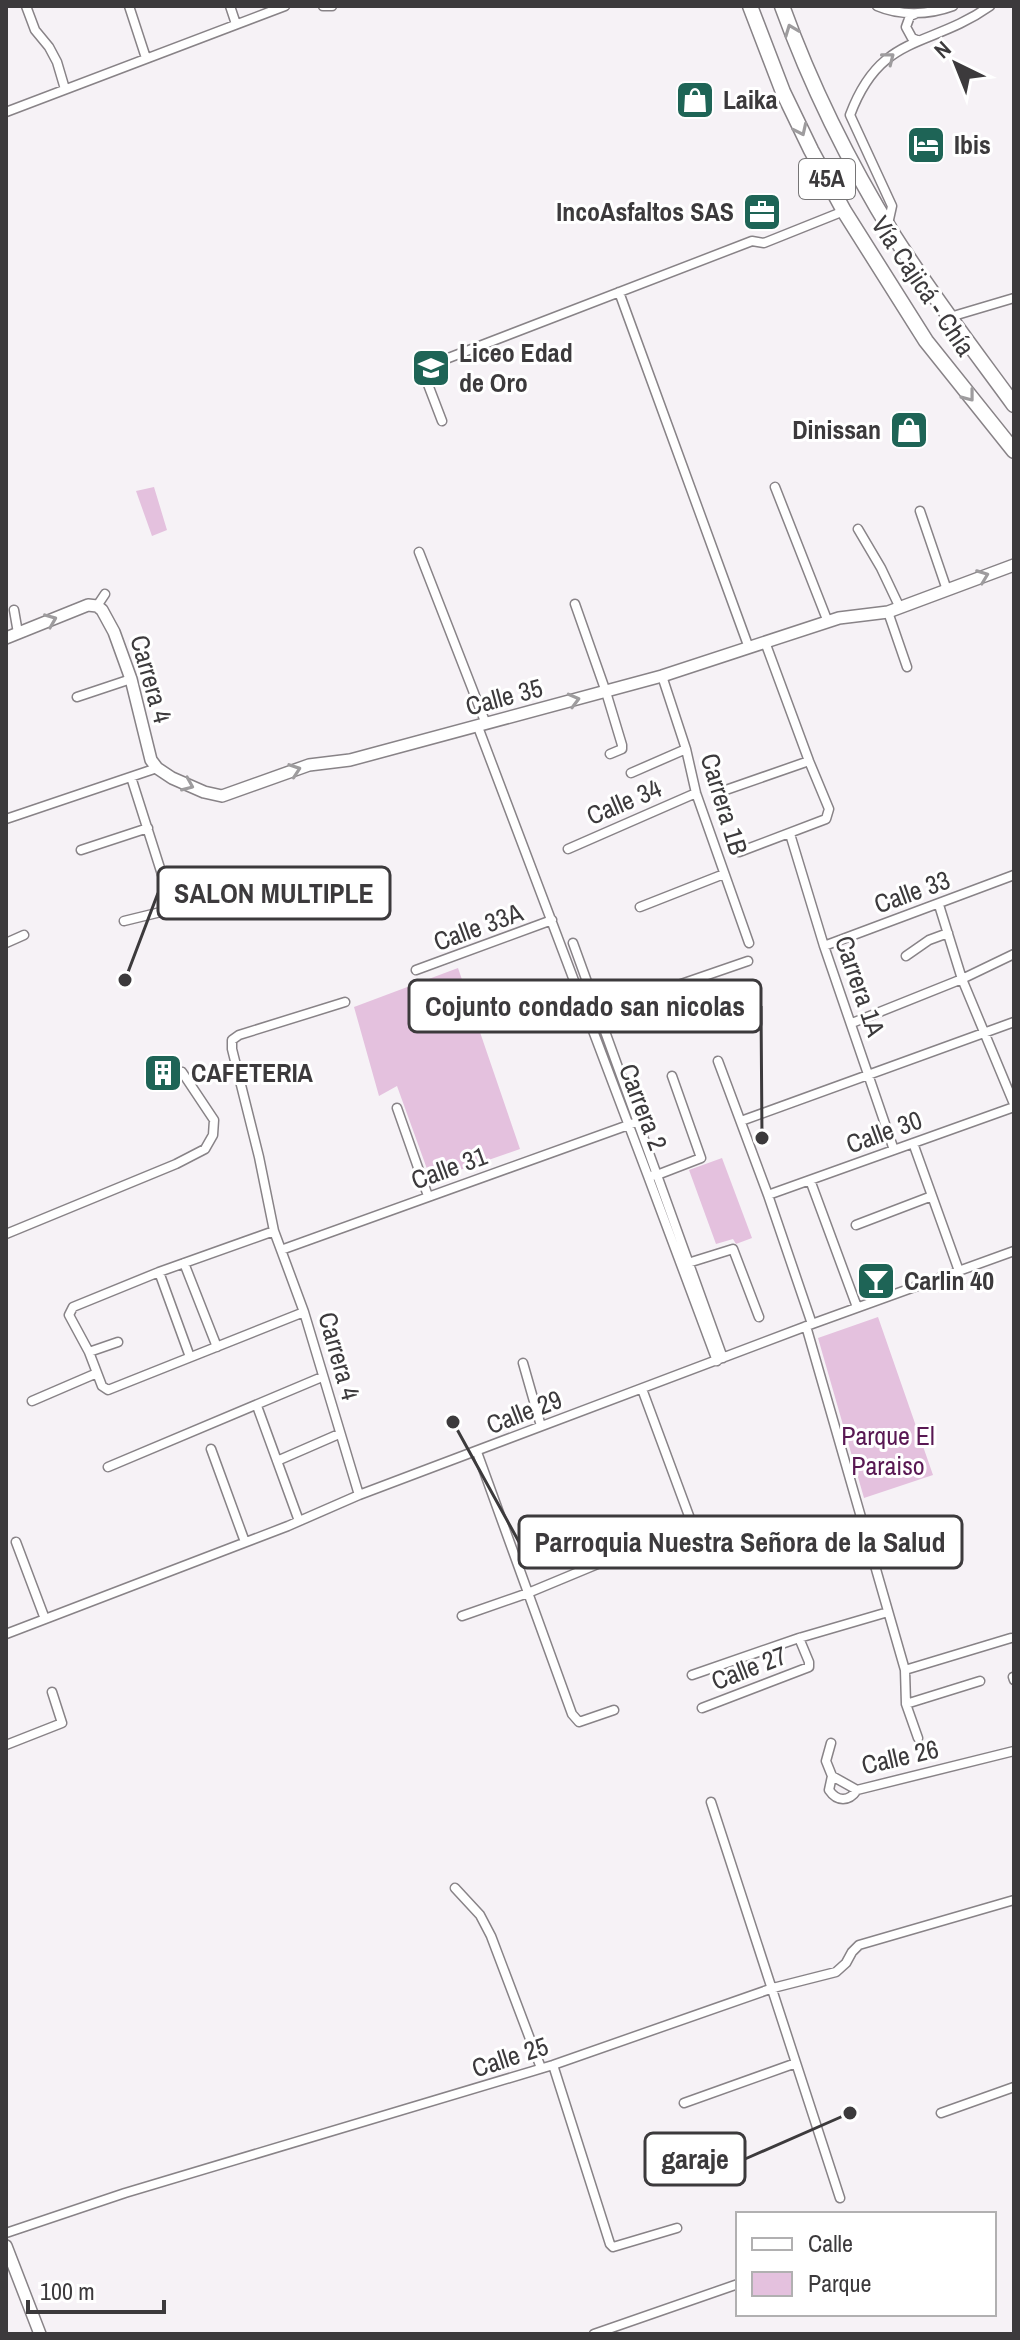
<svg xmlns="http://www.w3.org/2000/svg" width="1020" height="2340" font-family="'Archivo Narrow',sans-serif">
	<style>
		.green { fill: #e4c1de }
		.lines { fill: none; stroke-linecap: round; stroke-linejoin: round }
		.street-casing { stroke: #888387; stroke-width: 11 }
		.secondary-casing { stroke: #888387; stroke-width: 14 }
		.highway-casing { stroke: #888387; stroke-width: 17 }
		.street { stroke: #fff; stroke-width: 8 }
		.secondary { stroke: #fff; stroke-width: 11 }
		.highway { stroke: #fff; stroke-width: 14 }
		.oneway { stroke: #9e9c9e }
		.labels { text-anchor: middle; stroke-width: 6; stroke-linejoin: round; paint-order: stroke }
		.shield { fill: #fff; stroke: #767576; stroke-width: 2 }
		.shield-label { font-size: 24px; font-weight: bold; fill: #3c3a3c }
		.poi-label { font-size: 26px; font-weight: bold; fill: #3c3a3c; stroke: #fff; text-anchor: start }
		.street-label { font-size: 26px; fill: #3c3a3c; stroke: #fff }
		.park-label { font-size: 26px; fill: #591853; stroke: #fff }
		.leader { fill: none; stroke: #3c3a3c; stroke-width: 3 }
		.callout-dot { fill: #3c3a3c; stroke: #fff; stroke-width: 3 }
		.callout { fill: #fff; stroke: #3c3a3c; stroke-width: 3 }
		.callout-label { font-size: 28px; text-anchor: middle; font-weight: bold; fill: #3c3a3c }
	</style>
	<rect width="100%" height="100%" fill="#f6f2f6"/>
	<path class="green" d="M154,487L167,530L152,536L136,491Z
		M458,968L520,1149L431,1180L397,1086L379,1096L354,1007Z
		M722,1158L752,1238L736,1244L733,1239L716,1244L689,1170Z
		M878,1317L933,1475L864,1498L818,1338Z"/>
	<g class="lines">
		<defs>
			<path id="street" d="M26,6L35,30L49,47L57,62L65,89
				M129,6L146,58
				M230,6L236,24
				M323,6H332
				M877,6C900,16 929,15 953,6
				M915,14L910,16L906,27L912,38L917,40
				M6,112L285,6
				M888,224L892,206L850,115C881,32 929,49 990,6
				M619,292L749,648
				M950,317L1014,298
				M442,421L424,374L425,367L752,241L764,243L844,211
				M775,487L828,622
				M920,511L947,590
				M858,529L881,568L900,608
				M419,552L486,724
				M575,604L606,692L622,745V749L610,754
				M97,606L105,594
				M14,610L18,633
				M888,612L907,667
				M662,676L686,749L696,793L749,943
				M77,697L131,679
				M478,727L648,1176L657,1175L723,1358
				M631,773L686,749
				M720,792L809,761
				M6,819L157,768
				M790,834L824,946L894,1150
				M568,849L696,793
				M81,850L148,828
				M739,852L826,819L829,809L809,761L765,642
				M939,905L962,979L1014,1104
				M640,907L724,874
				M124,921L173,909L131,777
				M6,943L24,935
				M573,943L657,1175L701,1158L672,1076
				M824,946L1014,875
				M906,956L929,940L948,933
				M416,970L552,920
				M345,1002L239,1035L232,1040V1049L259,1157L274,1231L304,1312L359,1495
				M597,1013L748,961
				M852,1023L962,979L1014,954
				M718,1061L768,1195L812,1324
				M397,1108L428,1196
				M741,1121L1014,1022
				M913,1143L959,1271
				M648,1176L717,1361
				M810,1180L857,1307
				M768,1195L1014,1107
				M856,1225L932,1196
				M274,1231L159,1272L73,1307L69,1315L89,1352L102,1386L108,1390L304,1312
				M6,1234L176,1164L205,1149L213,1135L214,1120L182,1072
				M281,1250L634,1123
				M184,1263L217,1347
				M688,1263L733,1249L759,1317
				M159,1272L190,1357
				M806,1326L905,1670L906,1704L918,1738
				M89,1352L118,1342
				M523,1363L541,1426
				M642,1389L692,1524
				M32,1401L97,1373
				M257,1406L299,1521
				M211,1449L245,1542
				M477,1452L572,1714L579,1722L614,1710
				M277,1461L339,1434
				M108,1467L322,1377
				M16,1542L45,1619
				M462,1616L528,1593L617,1556L623,1551L624,1545L615,1523
				M6,1634L288,1526L359,1495L812,1324L1014,1251
				M905,1670L1011,1638
				M692,1675L799,1638L888,1612
				M1013,1677L1014,1680
				M906,1704L980,1681
				M702,1708L809,1667V1662L799,1638
				M831,1743L826,1761L832,1776L857,1790L1014,1751
				M6,1745L62,1723L52,1692
				M832,1776L829,1790C837,1802 849,1802 857,1790
				M711,1802L840,2198
				M455,1888L480,1915L491,1936L541,2068
				M553,2065L610,2244L613,2247L677,2228
				M684,2103L796,2063
				M941,2113L1014,2087
				M6,2233L125,2193L553,2065L773,1988L836,1972L846,1963L852,1952L859,1945L1014,1900
				M594,2334L738,2284"/>
			<path id="secondary" d="M6,638L88,605L97,606L102,610L114,632L131,679L151,760L157,768L172,778L204,792L222,796L309,765L350,760L662,676L839,618L888,612L1014,565
				M6,2246L40,2334"/>
			<path id="highway" d="M750,6L783,92L811,150L844,211L926,341L1014,451
				M782,6C811,86 849,163 894,236C931,294 973,349 1014,405"/>
		</defs>
		<use href="#street" class="street-casing"/>
		<use href="#secondary" class="secondary-casing"/>
		<use href="#highway" class="highway-casing"/>
		<use href="#street" class="street"/>
		<use href="#secondary" class="secondary"/>
		<use href="#highway" class="highway"/>
	</g>
	<defs><path id="oneway-chevron" d="M-2-3.5L2.5 0L-2 3.5" fill="none" stroke-width="1.6" stroke-linecap="round" stroke-linejoin="round" transform="scale(2)"/></defs>
	<g class="oneway">
		<use href="#oneway-chevron" transform="translate(791 30) rotate(-111)"/>
		<use href="#oneway-chevron" transform="translate(889 58) rotate(-38)"/>
		<use href="#oneway-chevron" transform="translate(801 130) rotate(65)"/>
		<use href="#oneway-chevron" transform="translate(969 396) rotate(52)"/>
		<use href="#oneway-chevron" transform="translate(983 576) rotate(-21)"/>
		<use href="#oneway-chevron" transform="translate(51 620) rotate(-22)"/>
		<use href="#oneway-chevron" transform="translate(574 700) rotate(-15)"/>
		<use href="#oneway-chevron" transform="translate(295 770) rotate(-19)"/>
		<use href="#oneway-chevron" transform="translate(188 785) rotate(23)"/>
	</g>
	<defs>
		<symbol id="shop-square" viewBox="-11 -11 22 22"><rect x="-9" y="-9" width="18" height="18" rx="4" fill="#1e6456" stroke="#fff"/><path d="M-5-2.5h2.3a2.7 3.5 0 0 1 5.4 0H5L5.5 6h-11ZM-1.5-2.5h3a1.5 2.3 0 0 0-3 0Z" fill="#fff"/></symbol>
		<symbol id="hotel-square" viewBox="-11 -11 22 22"><rect x="-9" y="-9" width="18" height="18" rx="4" fill="#1e6456" stroke="#fff"/><path d="M-6-4.5h1.5V1H6V5H4.5V3h-9V5H-6ZM-4 0a1.8 1.8 0 1 1 3.6 0ZM.5 0V-2.5h3Q6-2.5 6 0Z" fill="#fff"/></symbol>
		<symbol id="office-square" viewBox="-11 -11 22 22"><rect x="-9" y="-9" width="18" height="18" rx="4" fill="#1e6456" stroke="#fff"/><path d="M-6-3h4V-5.5h4V-3h4V5H-6ZM-1-4.5V-3h2v-1.5ZM-6 0V1H6V0Z" fill="#fff"/></symbol>
		<symbol id="school-square" viewBox="-11 -11 22 22"><rect x="-9" y="-9" width="18" height="18" rx="4" fill="#1e6456" stroke="#fff"/><path d="M0-5L7-2L0 1L-7-2ZM-4 1L0 2.5L4 1V4Q0 6-4 4Z" fill="#fff"/></symbol>
		<symbol id="building-square" viewBox="-11 -11 22 22"><rect x="-9" y="-9" width="18" height="18" rx="4" fill="#1e6456" stroke="#fff"/><path d="M-4-6H4V6H1V3H-1V6H-4ZM-2.5-4.3h1.7v1.8h-1.7ZM.8-4.3h1.7v1.8H.8ZM-2.5-1h1.7V.8h-1.7ZM.8-1h1.7V.8H.8Z" fill="#fff"/></symbol>
		<symbol id="bar-square" viewBox="-11 -11 22 22"><rect x="-9" y="-9" width="18" height="18" rx="4" fill="#1e6456" stroke="#fff"/><path d="M-6-5H6L.8 .8V4.5H3.5V6h-7V4.5H-.8V.8Z" fill="#fff"/></symbol>
	</defs>
	<g fill-rule="evenodd">
		<use href="#shop-square" x="673" y="78" width="44" height="44"/>
		<use href="#hotel-square" x="904" y="123" width="44" height="44"/>
		<use href="#office-square" x="740" y="190" width="44" height="44"/>
		<use href="#school-square" x="409" y="346" width="44" height="44"/>
		<use href="#shop-square" x="887" y="408" width="44" height="44"/>
		<use href="#building-square" x="141" y="1051" width="44" height="44"/>
		<use href="#bar-square" x="854" y="1259" width="44" height="44"/>
	</g>
	<g class="labels">
		<rect class="shield" x="799" y="159" width="56" height="40" rx="6"/>
		<g class="shield-label">
			<text x="827" y="187">45A</text>
		</g>
		<g class="poi-label">
			<text x="723" y="109">Laika</text>
			<text x="954" y="154">Ibis</text>
			<text x="734" y="221" text-anchor="end">IncoAsfaltos SAS</text>
			<text x="459" y="362">Liceo Edad<tspan x="459" dy="30">de Oro</tspan></text>
			<text x="881" y="439" text-anchor="end">Dinissan</text>
			<text x="191" y="1082">CAFETERIA</text>
			<text x="904" y="1290">Carlin 40</text>
		</g>
		<g class="street-label">
			<text transform="translate(923 286) rotate(56)" y="9">Vía Cajicá - Chía</text>
			<text transform="translate(151 679) rotate(74)" y="9">Carrera 4</text>
			<text transform="translate(504 697) rotate(-15)" y="9">Calle 35</text>
			<text transform="translate(624 802) rotate(-23)" y="9">Calle 34</text>
			<text transform="translate(724 804) rotate(73)" y="9">Carrera 1B</text>
			<text transform="translate(912 892) rotate(-20)" y="9">Calle 33</text>
			<text transform="translate(478 927) rotate(-20)" y="9">Calle 33A</text>
			<text transform="translate(860 986) rotate(71)" y="9">Carrera 1A</text>
			<text transform="translate(643 1107) rotate(69)" y="9">Carrera 2</text>
			<text transform="translate(884 1132) rotate(-20)" y="9">Calle 30</text>
			<text transform="translate(449 1168) rotate(-20)" y="9">Calle 31</text>
			<text transform="translate(339 1356) rotate(74)" y="9">Carrera 4</text>
			<text transform="translate(524 1412) rotate(-21)" y="9">Calle 29</text>
			<text transform="translate(749 1668) rotate(-21)" y="9">Calle 27</text>
			<text transform="translate(900 1757) rotate(-13)" y="9">Calle 26</text>
			<text transform="translate(510 2057) rotate(-18)" y="9">Calle 25</text>
		</g>
		<g class="park-label">
			<text x="888" y="1445">Parque El<tspan x="888" dy="30">Paraiso</tspan></text>
		</g>
	</g>
	<path class="leader" d="M125 980L158 893M762 1138L761 1006M453 1422L519 1542M850 2113L745 2159"/>
	<g class="callout-dot">
		<circle cx="125" cy="980" r="8"/>
		<circle cx="762" cy="1138" r="8"/>
		<circle cx="453" cy="1422" r="8"/>
		<circle cx="850" cy="2113" r="8"/>
	</g>
	<g class="callout">
		<rect x="158" y="867" width="232" height="52" rx="8"/>
		<rect x="409" y="980" width="352" height="52" rx="8"/>
		<rect x="519" y="1516" width="443" height="52" rx="8"/>
		<rect x="645" y="2133" width="100" height="52" rx="8"/>
	</g>
	<g class="callout-label">
		<text x="274" y="903">SALON MULTIPLE</text>
		<text x="585" y="1016">Cojunto condado san nicolas</text>
		<text x="740" y="1552">Parroquia Nuestra Señora de la Salud</text>
		<text x="695" y="2169">garaje</text>
	</g>
	<rect width="1020" height="2340" fill="none" stroke="#3c3a3c" stroke-width="16"/>
	<rect x="736" y="2212" width="260" height="104" fill="#ffffff" stroke="#b1b0b1" stroke-width="2"/>
	<rect x="752" y="2238" width="40" height="12" fill="#ffffff" stroke="#b1b0b1" stroke-width="2"/>
	<text x="808" y="2252" font-size="24" fill="#3c3a3c">Calle</text>
	<rect x="752" y="2272" width="40" height="24" fill="#e4c1de" stroke="#b1b0b1" stroke-width="2"/>
	<text x="808" y="2292" font-size="24" fill="#3c3a3c">Parque</text>
	<g transform="translate(956 64) rotate(317)" stroke="#ffffff" stroke-width="6" paint-order="stroke">
	<path d="M0-6L14 30L0 20L-14 30Z" fill="#3c3a3c"/>
	<text y="-12" font-size="22" font-weight="bold" text-anchor="middle" fill="#3c3a3c">N</text>
	</g>
	<path d="M28 2300v12h136v-12" fill="none" stroke="#3c3a3c" stroke-width="4"/>
	<text x="40" y="2300" font-size="24" fill="#3c3a3c" stroke="#ffffff" stroke-width="6" paint-order="stroke">100 m</text>
</svg>
